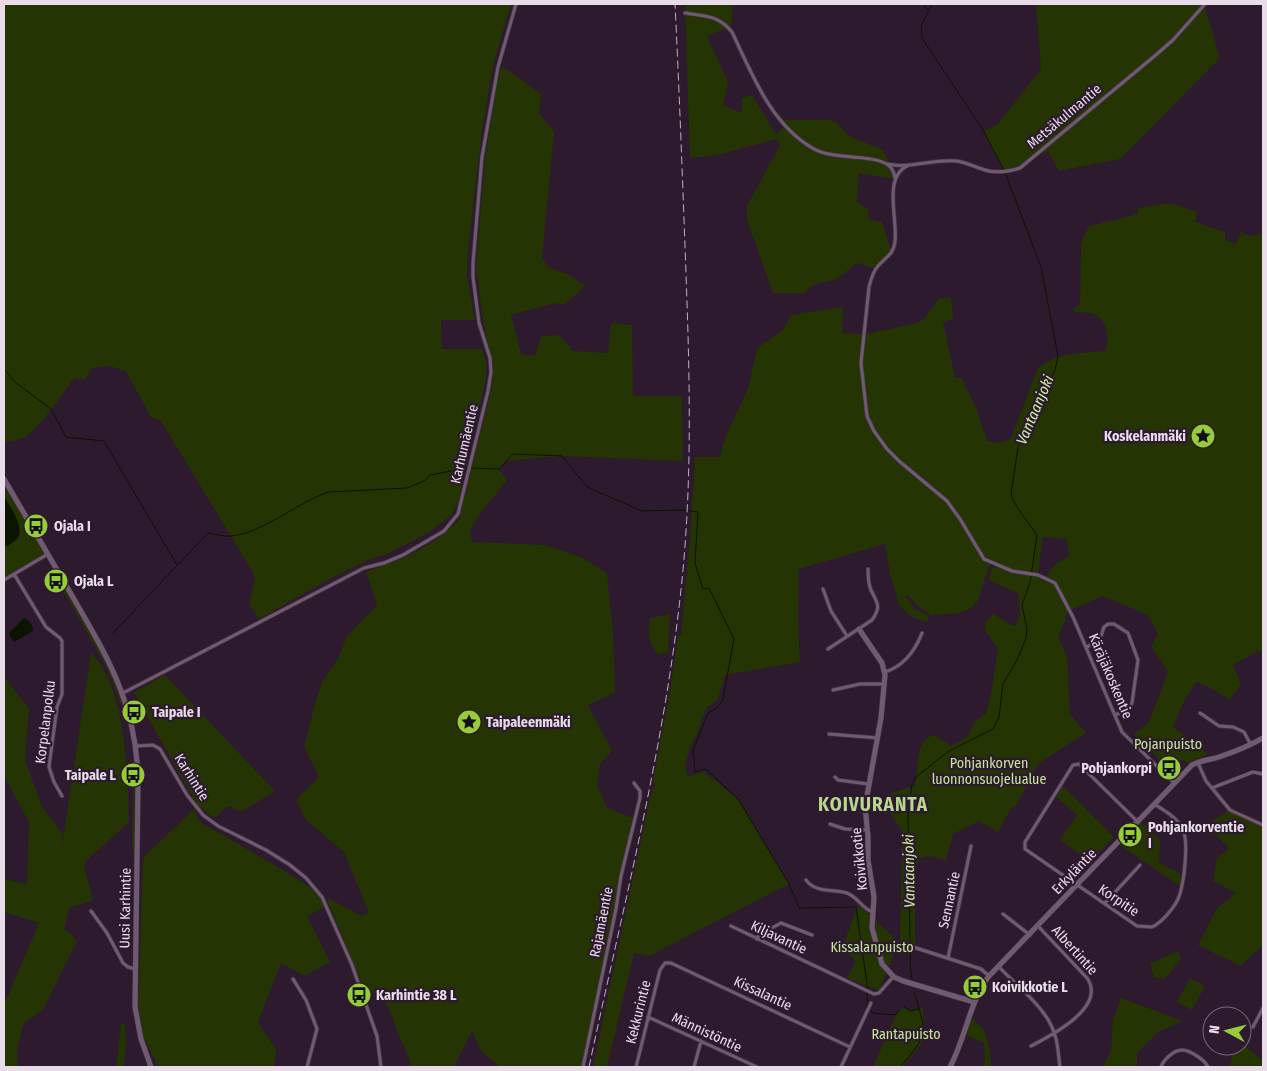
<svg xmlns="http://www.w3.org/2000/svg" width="1267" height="1071" font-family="'Fira Sans Condensed',sans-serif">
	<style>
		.green { fill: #243503 }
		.water { fill: #0b1400 }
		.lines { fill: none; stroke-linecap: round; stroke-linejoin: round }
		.stream { stroke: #0b1400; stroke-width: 1 }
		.street-casing { stroke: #443444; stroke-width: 4.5 }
		.secondary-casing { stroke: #443444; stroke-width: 6 }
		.street { stroke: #705a71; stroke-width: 3 }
		.secondary { stroke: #705a71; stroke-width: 5 }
		.rail { stroke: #beb0bf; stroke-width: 1; stroke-dasharray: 8 4; stroke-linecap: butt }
		.labels { text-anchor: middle; stroke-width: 4.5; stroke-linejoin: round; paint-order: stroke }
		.street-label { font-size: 14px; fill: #e9dce9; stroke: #2d1a2f }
		.poi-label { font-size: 14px; font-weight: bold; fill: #e9dce9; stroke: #2d1a2f; text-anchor: start }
		.park-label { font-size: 14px; fill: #c4e797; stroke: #2d1a2f }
		.water-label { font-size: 15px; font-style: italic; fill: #ccef9f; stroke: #2d1a2f }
		.district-label { font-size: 19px; font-weight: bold; letter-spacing: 1px; fill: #b7d68f; stroke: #2d1a2f }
	</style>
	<rect width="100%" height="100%" fill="#2d1a2f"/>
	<path class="green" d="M4,4H511L493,66L482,130L477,172L468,251L467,276L475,320H441L442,349H482L486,361V379L458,502L452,515L428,533L389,553L368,560L324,582L259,619L249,604L255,579L252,571L161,421L151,417L126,371L109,366L92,368L86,379L74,378C63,393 39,430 23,438C17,441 10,442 4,441Z
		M685,4H733L731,26L707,36L728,82L723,105L742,113V98L752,95L776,134L786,125L783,120H829L837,123L849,136L883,150L889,162L887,165L891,169L895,179L859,173L857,202L868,209L869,219L882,222L891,251L888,256L873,268L857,263L837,279L813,285L805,293H773L747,220V206L780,145L777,139L718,155L690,158Z
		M1036,4H1204L1220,58L1120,159L1059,171L1048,151L1006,174L983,132L998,124L1041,69Z
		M502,66L541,94L539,113L554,132L542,258L548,267L568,274L585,286L564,305L556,303L511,315L521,354L535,356L541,336L558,335L568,344L572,351L608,353L611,323L632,325L633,396H682L683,461L562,456L506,461L499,469L507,480L479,515L470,531L472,542L545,545L581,557L607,573L613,632L615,693L588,705L612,751L600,764L597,785L607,808L633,818L625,862L621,876L616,911L583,1067H500L481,1051L472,1031L455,1064V1067H411C409,1054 403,1046 398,1034C394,1023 386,990 369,993L363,986L326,897L360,915L369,913L344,852L306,820L296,800L319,777L304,747L315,704L322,682L339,657L347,636L377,605L366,572C399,560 434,547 459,520L490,395L494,369L483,322L476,265L485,159L497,83Z
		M1161,204H1175L1197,212L1195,222L1225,232V240L1236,244L1241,231C1248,237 1255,236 1263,233V654L1260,650L1233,665L1241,684L1230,700L1207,686L1196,682L1184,701L1173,727L1208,754L1187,763L1183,760L1177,761L1172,767L1166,766L1134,734L1149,722L1168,672L1151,646L1158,635L1148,615L1103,596L1071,610L1061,592L1070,610L1065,616L1066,619L1058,636L1067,658L1070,714L1086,733L1039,763L1015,807L1011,808L998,832L979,821L953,834L946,860C931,857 920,850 915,869V948L900,945L902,831L886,807L891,793L915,786C919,770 914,740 934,735L951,746L968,736L975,721L986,713L991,694L998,649L985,630V622L994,614L1009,624L1015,626L1020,615L1018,593L989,580L991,569L997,566L1012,571L1048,578L1046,577C1052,567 1058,561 1069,556L1067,539L1043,537L1038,573L1012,570L992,562C986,572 984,581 981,592C975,617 951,613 931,615L917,605L908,595L898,600L890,574L885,544L799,569L798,619L800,662L725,675L718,699L707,708L702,718L699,730L690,747L685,766L688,776L704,772L738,799L789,884L649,956L634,953L607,1067H593L650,798L655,784L653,780L670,692L678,636L681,635L689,550L695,457H720L724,440L748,389L757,348L783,330L791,315L843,307L842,333L867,334L917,323L925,318L939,298H951L953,319L943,322L955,378H962L976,408L987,440C995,444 1004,443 1011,438L1038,368C1057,353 1081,353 1105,351C1108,345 1107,341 1107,335C1105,315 1093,312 1075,312L1072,309L1080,305L1081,245L1084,235L1090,226L1138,214V208Z
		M4,480L48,553L4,581Z
		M60,582L67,590L110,668L127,710L124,711L105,664L59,583Z
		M906,597L915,609L927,615L929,619L927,622C914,619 904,613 897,601Z
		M670,614L668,652L658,655C648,640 647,635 650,618Z
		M91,653C126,687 128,774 129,822L87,860L84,866L93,900L69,908L64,929L69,932L77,941L43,1010L23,1024L17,1052L18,1067H4V1005L39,923L4,912V879L27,884L29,822L4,776V677L29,709L25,760L42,807L63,834L60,860Z
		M165,675L275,791L241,812L229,806L214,818L197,805L134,692Z
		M134,778H135L137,785L135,873L132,841Z
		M1063,786L1114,837L1090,861L1060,840L1077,815L1056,797Z
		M194,809L200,822L293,876L315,891L325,907L307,916L330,962L304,976L281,963L258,1022L276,1049L274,1067H158L144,1038L138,1007L143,858Z
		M1230,810L1263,825V945L1241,966L1198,945L1217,908L1236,893L1213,881L1217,858L1229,848L1214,834L1213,836L1209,834L1205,826Z
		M1139,820L1160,840L1159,863L1181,874L1180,886L1118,844Z
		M857,907H861L899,942L879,991L847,978L856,961L842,949Z
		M1178,951L1181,959L1165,979L1154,978L1150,963C1161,961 1168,954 1178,951Z
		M1190,978L1205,986L1192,1010L1177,1002Z
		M1121,998L1183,1021L1158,1032L1137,1053V1067H1103L1111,1050L1113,1019Z
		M904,1007L911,1011L923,1008L924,1040L903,1067H873L896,1015Z
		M971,1018L984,1029L990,1051L991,1067H982L985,1060L984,1043L964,1034Z
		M121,1024H125L126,1039L124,1067H116Z
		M1242,1043L1263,1061V1067H1230L1232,1055L1228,1048L1230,1046H1242Z"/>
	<path class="water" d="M4,496C9,505 25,527 18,538C16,541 11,543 8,546L4,545L5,539L4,535Z
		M24,618C29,620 34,626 33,631L14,642L10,637L9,633Z"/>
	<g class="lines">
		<path class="stream" d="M923,4L928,10
			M4,369L15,382L51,409L66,437L104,441L177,565
			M471,468L499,469L513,454L562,456L587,487L642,511L681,510L698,512L695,563L703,589L709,588L734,639L723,699L717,708L708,713L693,750L695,772L706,769L738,799L789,884L799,908L856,907L867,984V1007
			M113,633L208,533C215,534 224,537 231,536C264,533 297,502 329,492L407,488L424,481L430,475L467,468
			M910,942L908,814L912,784L916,777L949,751L993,729L999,717L1003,684L1017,660L1026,638L1027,629L1022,605L1030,583L1037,535C1030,525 1013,504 1011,494L1018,447L1055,370L1058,356L1041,267L1004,170L983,130L922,38L921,26L932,4
			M911,951L910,963L912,980
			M904,1007L911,1011L919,1009
			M870,1010L873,1013L896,1015L898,1011
			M900,1067C929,1034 927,1034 914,992"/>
		<defs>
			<path id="street" d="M685,13C705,16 718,15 732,32C752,74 771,125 814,149C833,160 873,154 888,165C893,168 894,173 895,178
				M887,164C910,169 933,159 956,161C965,162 973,166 982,169C994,174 1007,172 1020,168L1157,54L1173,40L1205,4
				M909,165C882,176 898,219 895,241C894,254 886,257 878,266C873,271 871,279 869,287L861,363L867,416L874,431L887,449L899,461L947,501L960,519L984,559L1012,571L1038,575L1055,583L1073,617L1122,732L1174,783
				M14,574L46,627L60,638L62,641V694L57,707L49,767L54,782L62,796
				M4,580L48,554
				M823,589L831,611L847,636
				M1086,648L1101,636L1104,627L1108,624H1114L1128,633L1138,660L1132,703L1128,710L1115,715
				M828,649L872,620C882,606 877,603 871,590C868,583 868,576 868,569
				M885,672C904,666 915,651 922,633
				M833,690L860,684H884
				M123,693L364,568L384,563L403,555L444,531L458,514L488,391L491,372L490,358L479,323L473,277V263L482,157L498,67L516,4
				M1200,713L1219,726L1233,727L1244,732L1251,745
				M829,734L878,738
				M136,746L153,745L160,749L187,795L203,815L218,826L266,850L290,865L306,878L322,897L352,965L377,1036L381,1067
				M1198,763L1206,781L1230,810L1263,825
				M835,777L838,780L868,784
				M1212,788L1253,772L1263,774
				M1138,822L1079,764L1073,765L1025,842V849L1137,926L1152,927C1161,923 1171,911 1176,903C1184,890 1189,843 1183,830C1178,818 1165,811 1154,804
				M830,824L845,829L867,830
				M806,880C815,893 834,889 847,893C858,897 862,909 873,912
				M1105,903L1140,865
				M91,911L107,933L123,963L128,967L135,969
				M1003,914L1030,935
				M731,926L874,994L879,993L893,977
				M757,939L759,935L781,923L812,935
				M907,945L981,969L989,976
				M948,958L971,846
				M999,967C1015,984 1041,1004 1051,1025C1058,1038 1058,1053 1060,1067
				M293,979L306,1000L317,1029L307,1067
				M648,1017L757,1067
				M1253,1027L1263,1008
				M1031,1046C1052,1035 1107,1007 1087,978L1038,926
				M583,1067L616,909L621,876L640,798V791L634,783
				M636,1067L660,970L665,963H671L850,1047
				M694,1067L701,1041
				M841,1067L871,1003
				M1161,1067C1163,1060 1174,1050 1182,1050C1190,1050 1205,1060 1208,1067"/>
			<path id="secondary" d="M4,479C25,515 46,551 67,587C106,655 138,703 138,785L135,1007L141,1039L151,1067
				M859,629L882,663L885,675L881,718L865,807L868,836V860L874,897L872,928L882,964L894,977L903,981L974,1002
				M950,1067C966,1037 969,1003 989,976L1192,765C1201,760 1210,760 1219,757C1234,752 1249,746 1263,738"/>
		</defs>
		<use href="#street" class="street-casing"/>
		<use href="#secondary" class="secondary-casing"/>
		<use href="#street" class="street"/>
		<use href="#secondary" class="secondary"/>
		<path class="rail" d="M589,1067C624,902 667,738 683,570C693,462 689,354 685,246C682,165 679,85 675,4"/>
	</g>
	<defs>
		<symbol id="sight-disc" viewBox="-11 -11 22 22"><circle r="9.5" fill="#97cc39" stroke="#2d1a2f"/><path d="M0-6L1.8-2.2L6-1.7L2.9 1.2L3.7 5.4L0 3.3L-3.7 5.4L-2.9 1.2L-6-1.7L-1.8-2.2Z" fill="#111"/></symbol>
		<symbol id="bus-disc" viewBox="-11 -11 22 22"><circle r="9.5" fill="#97cc39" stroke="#2d1a2f"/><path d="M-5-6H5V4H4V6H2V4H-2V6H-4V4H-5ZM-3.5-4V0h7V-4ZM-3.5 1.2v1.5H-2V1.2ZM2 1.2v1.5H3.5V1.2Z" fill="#111"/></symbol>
	</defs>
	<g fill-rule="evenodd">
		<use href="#sight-disc" x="1189" y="422" width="28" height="28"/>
		<use href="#bus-disc" x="22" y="512" width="28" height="28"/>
		<use href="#bus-disc" x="42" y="567" width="28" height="28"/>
		<use href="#bus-disc" x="120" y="698" width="28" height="28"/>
		<use href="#sight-disc" x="455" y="708" width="28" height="28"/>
		<use href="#bus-disc" x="1155" y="754" width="28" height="28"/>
		<use href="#bus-disc" x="119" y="761" width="28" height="28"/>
		<use href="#bus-disc" x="1116" y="821" width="28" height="28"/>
		<use href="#bus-disc" x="961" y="973" width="28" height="28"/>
		<use href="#bus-disc" x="345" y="981" width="28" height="28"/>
	</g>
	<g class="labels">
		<g class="street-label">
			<text transform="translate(1064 116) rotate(-40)" y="5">Metsäkulmantie</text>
			<text transform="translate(464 444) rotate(-77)" y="5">Karhumäentie</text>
			<text transform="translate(1111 676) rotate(67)" y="5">Käräjäkoskentie</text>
			<text transform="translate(45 722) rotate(-83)" y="5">Korpelanpolku</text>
			<text transform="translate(192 777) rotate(58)" y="5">Karhintie</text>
			<text transform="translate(859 859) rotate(-96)" y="5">Koivikkotie</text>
			<text transform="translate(1074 871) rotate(-46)" y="5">Erkyläntie</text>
			<text transform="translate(949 900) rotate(-78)" y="5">Sennantie</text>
			<text transform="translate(1119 900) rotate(34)" y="5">Korpitie</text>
			<text transform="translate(125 908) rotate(-89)" y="5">Uusi Karhintie</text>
			<text transform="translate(601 922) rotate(-79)" y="5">Rajamäentie</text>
			<text transform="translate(779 937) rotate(25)" y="5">Kiljavantie</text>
			<text transform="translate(1075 950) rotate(48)" y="5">Albertintie</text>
			<text transform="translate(763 993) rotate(25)" y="5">Kissalantie</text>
			<text transform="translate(638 1012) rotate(-76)" y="5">Kekkurintie</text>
			<text transform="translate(707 1032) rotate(25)" y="5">Männistöntie</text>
		</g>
		<g class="poi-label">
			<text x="1186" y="441" text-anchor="end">Koskelanmäki</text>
			<text x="54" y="531">Ojala I</text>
			<text x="74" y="586">Ojala L</text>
			<text x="152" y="717">Taipale I</text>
			<text x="486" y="727">Taipaleenmäki</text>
			<text x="1152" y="773" text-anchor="end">Pohjankorpi</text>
			<text x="116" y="780" text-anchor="end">Taipale L</text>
			<text x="1148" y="832">Pohjankorventie<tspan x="1148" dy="16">I</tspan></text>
			<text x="992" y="992">Koivikkotie L</text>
			<text x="376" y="1000">Karhintie 38 L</text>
		</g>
		<g class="park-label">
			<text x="1168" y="749">Pojanpuisto</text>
			<text x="989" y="768">Pohjankorven<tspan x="989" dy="16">luonnonsuojelualue</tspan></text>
			<text x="872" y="952">Kissalanpuisto</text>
			<text x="906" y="1039">Rantapuisto</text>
		</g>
		<g class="water-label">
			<text transform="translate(1035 410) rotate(-67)" y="5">Vantaanjoki</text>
			<text transform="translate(909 871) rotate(-91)" y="5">Vantaanjoki</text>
		</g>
		<g class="district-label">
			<text x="873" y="811">KOIVURANTA</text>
		</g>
	</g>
	<rect width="1267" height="1071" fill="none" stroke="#e9dce9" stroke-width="10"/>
	<g transform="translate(1227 1031) rotate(277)"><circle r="24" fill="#2d1a2f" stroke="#786879"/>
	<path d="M0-4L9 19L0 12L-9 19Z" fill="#97cc39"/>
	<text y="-8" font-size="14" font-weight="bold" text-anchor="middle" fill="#e9dce9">N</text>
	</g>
</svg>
